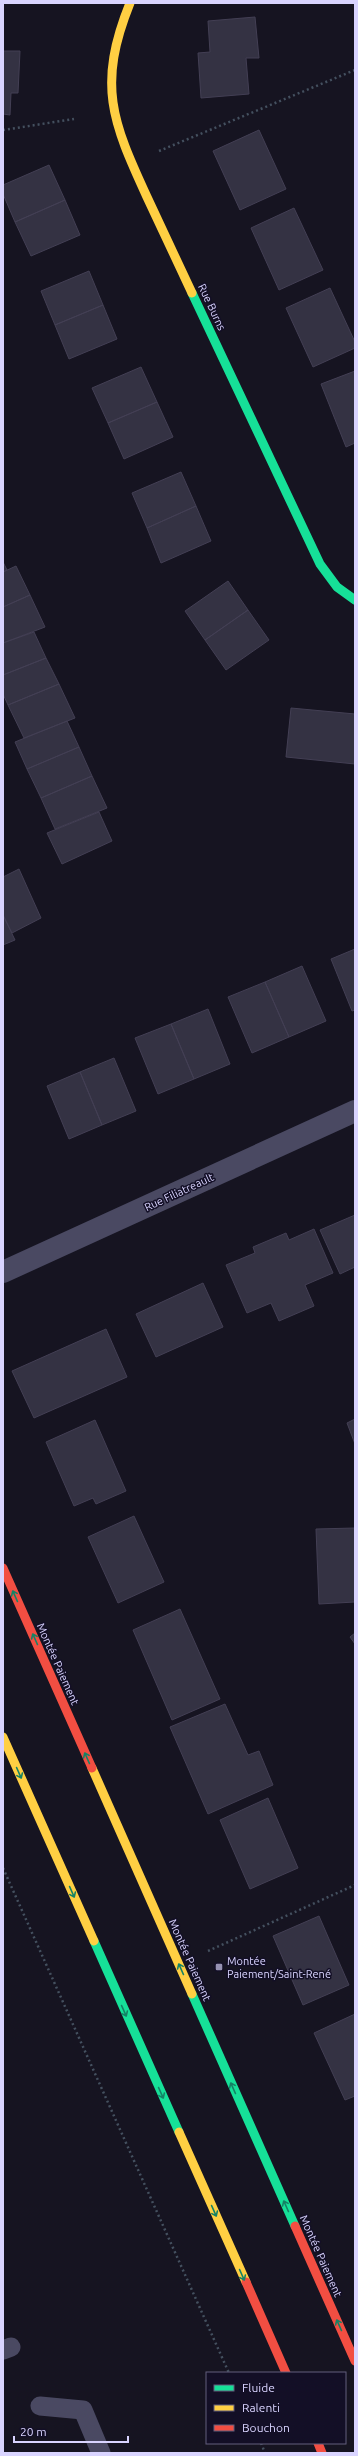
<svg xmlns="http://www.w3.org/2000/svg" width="358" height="2456" font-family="Ubuntu,sans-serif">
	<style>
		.building { fill: #343243; stroke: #433f54 }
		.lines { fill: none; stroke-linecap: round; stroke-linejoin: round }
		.path { stroke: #44505f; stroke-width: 2.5; stroke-dasharray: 2 3; stroke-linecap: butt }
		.lane { stroke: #4a4962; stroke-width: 19 }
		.street { stroke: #4a4962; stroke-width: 22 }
		.fast { stroke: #16e098; stroke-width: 9 }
		.slow { stroke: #ffcf43; stroke-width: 9 }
		.jam { stroke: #f24e42; stroke-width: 9 }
		.oneway { stroke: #158265 }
		.poi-dot { fill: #9591b1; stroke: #130f26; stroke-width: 1.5 }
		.labels { text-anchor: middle; stroke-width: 3; stroke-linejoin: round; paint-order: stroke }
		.street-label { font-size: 11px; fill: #d9d4ff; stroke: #130f26 }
		.poi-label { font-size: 11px; fill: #d9d4ff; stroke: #130f26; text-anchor: start }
	</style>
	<rect width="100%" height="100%" fill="#161421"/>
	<path class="building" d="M255,17L259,58H246L249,94L201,98L198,53L210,52L208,21Z
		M3,51H20L18,93H11L10,115L3,114Z
		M259,130L286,189L240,210L213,151Z
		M49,165L65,200L15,222L3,194V185Z
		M65,200L80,235L31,256L15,222Z
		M294,208L323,270L279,290L251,228Z
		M89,271L103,305L55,325L41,291Z
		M330,288L355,342V348L313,367L286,308Z
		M103,305L117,339L69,359L55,325Z
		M141,367L157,402L108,423L92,388Z
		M355,371V443L346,447L321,384Z
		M157,402L173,437L124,459L108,423Z
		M181,472L196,506L147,528L132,493Z
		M196,506L211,541L161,563L147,528Z
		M3,562L7,570L3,572Z
		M16,566L30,595L3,607V572Z
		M228,581L248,610L205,640L185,611Z
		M30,595L45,627L3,643V607Z
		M248,610L269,640L226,670L205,640Z
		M34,632L46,658L3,675V643Z
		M46,658L59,684L8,705L3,694V675Z
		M59,684L75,718L24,738L8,705Z
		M291,708L355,714V764L286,757Z
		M67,721L79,747L27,769L15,742Z
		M79,747L92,776L41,798L27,769Z
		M92,776L107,808L55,829L41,798Z
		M99,812L112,841L62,864L47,833Z
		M19,869L41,918L12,933L3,915V877Z
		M3,915L15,940L3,945Z
		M355,949V1010L352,1011L331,959Z
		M302,966L326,1021L289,1037L265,982Z
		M265,982L289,1037L252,1053L228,997Z
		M208,1009L230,1064L194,1079L171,1024Z
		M171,1024L194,1079L158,1094L135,1038Z
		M114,1058L136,1111L102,1125L80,1072Z
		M80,1072L102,1125L69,1139L47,1086Z
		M355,1215V1267L340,1274L320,1230Z
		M314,1229L333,1273L305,1285L314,1306L279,1321L271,1303L247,1313L226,1265L255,1253L253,1247L286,1233L289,1240Z
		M203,1283L223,1327L156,1357L136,1314Z
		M106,1329L127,1377L34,1418L12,1371Z
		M355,1419V1444L347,1423Z
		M95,1420L126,1491L96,1504L93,1498L74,1506L46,1442Z
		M134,1516L164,1582L118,1603L88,1537Z
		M355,1528V1602L319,1604L316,1529Z
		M180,1609L220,1699L172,1720L133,1630Z
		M355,1633V1644L350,1637Z
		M225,1704L248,1755L259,1751L273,1785L208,1814L170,1727Z
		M268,1798L298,1868L250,1889L220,1820Z
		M319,1916L349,1985L303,2005L273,1936Z
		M355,2014V2096L345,2100L314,2033Z"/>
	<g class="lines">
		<path class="path" d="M3,130L74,119
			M159,151L355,70
			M3,1868L229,2373
			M208,1951L355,1885
			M261,2443L265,2453"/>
		<path class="lane" d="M3,2350L11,2347
			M40,2406L83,2410L101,2453"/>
		<path class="street" d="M3,1272L355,1111"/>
		<path class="fast" d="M192,293L320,564L337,587L355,600
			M94,1941L179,2132
			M192,1994L295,2226"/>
		<path class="slow" d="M130,3C97,85 112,121 147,197C162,229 177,261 192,293
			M3,1737L94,1941
			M92,1768L192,1994
			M179,2132L246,2282"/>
		<path class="jam" d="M3,1568L92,1768
			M295,2226L355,2361
			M246,2282L286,2373
			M318,2443L322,2453"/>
	</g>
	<defs><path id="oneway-shaft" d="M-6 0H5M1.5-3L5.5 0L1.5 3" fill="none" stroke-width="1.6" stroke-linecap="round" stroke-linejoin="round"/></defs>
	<g class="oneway">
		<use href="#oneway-shaft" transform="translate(15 1596) rotate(-114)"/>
		<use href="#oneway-shaft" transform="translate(35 1639) rotate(-114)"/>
		<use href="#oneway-shaft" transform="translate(87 1758) rotate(-114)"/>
		<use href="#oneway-shaft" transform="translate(19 1773) rotate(66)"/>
		<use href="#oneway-shaft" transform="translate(72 1892) rotate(66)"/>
		<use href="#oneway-shaft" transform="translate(181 1969) rotate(-114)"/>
		<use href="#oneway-shaft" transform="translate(124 2011) rotate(66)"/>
		<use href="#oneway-shaft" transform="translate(233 2088) rotate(-114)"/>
		<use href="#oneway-shaft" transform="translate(161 2093) rotate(66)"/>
		<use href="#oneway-shaft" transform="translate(286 2206) rotate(-114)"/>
		<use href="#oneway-shaft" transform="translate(214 2211) rotate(66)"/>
		<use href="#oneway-shaft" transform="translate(242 2275) rotate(66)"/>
		<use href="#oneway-shaft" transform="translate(339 2325) rotate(-114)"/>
	</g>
	<rect class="poi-dot" x="215" y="1963" width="8" height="8" rx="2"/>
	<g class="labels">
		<g class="street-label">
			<text transform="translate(212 307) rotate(65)" y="4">Rue Burns</text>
			<text transform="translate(179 1192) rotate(-25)" y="4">Rue Filiatreault</text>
			<text transform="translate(58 1664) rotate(66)" y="4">Montée Paiement</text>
			<text transform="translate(190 1960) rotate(66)" y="4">Montée Paiement</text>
			<text transform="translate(321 2256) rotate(66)" y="4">Montée Paiement</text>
		</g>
		<g class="poi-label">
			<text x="227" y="1965">Montée<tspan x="227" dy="13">Paiement/Saint-René</tspan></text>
		</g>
	</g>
	<rect width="358" height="2456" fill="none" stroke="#d9d4ff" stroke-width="8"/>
	<rect x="206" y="2372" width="140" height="72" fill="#130f26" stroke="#625e7d"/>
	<rect x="214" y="2385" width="20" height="6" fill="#16e098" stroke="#625e7d"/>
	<text x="242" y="2392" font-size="12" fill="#d9d4ff">Fluide</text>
	<rect x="214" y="2405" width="20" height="6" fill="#ffcf43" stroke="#625e7d"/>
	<text x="242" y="2412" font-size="12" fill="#d9d4ff">Ralenti</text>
	<rect x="214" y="2425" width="20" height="6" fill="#f24e42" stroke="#625e7d"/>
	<text x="242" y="2432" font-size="12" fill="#d9d4ff">Bouchon</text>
	<path d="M14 2436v6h114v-6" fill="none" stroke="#d9d4ff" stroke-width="2"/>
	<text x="20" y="2436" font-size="12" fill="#d9d4ff" stroke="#130f26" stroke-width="3" paint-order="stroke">20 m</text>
</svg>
